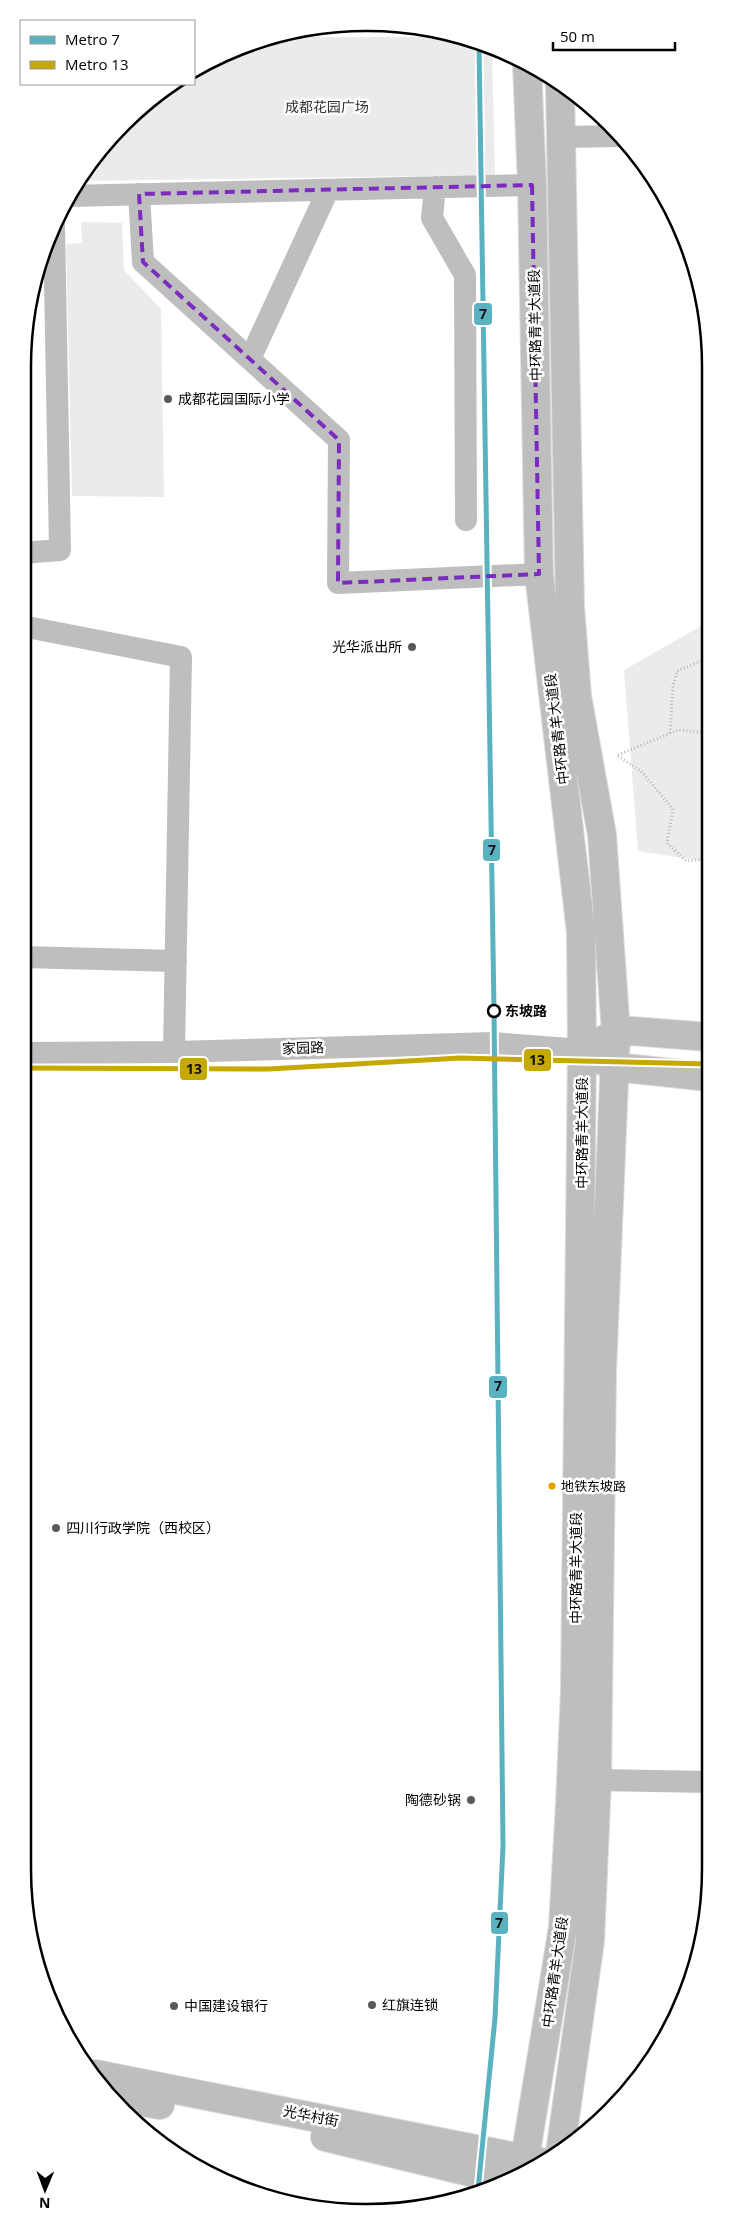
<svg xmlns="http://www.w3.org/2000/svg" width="733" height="2235" font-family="'Open Sans','Noto Sans SC',sans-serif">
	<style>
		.green { fill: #ebebeb }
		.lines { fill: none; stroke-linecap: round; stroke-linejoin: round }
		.major-casing { stroke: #dbdbdb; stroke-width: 30 }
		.path { stroke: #b9b9b9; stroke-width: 3; stroke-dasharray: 1 2.5; stroke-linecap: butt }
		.minor { stroke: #bebebe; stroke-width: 22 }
		.major { stroke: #bebebe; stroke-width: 28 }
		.metro-1-casing { stroke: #fff; stroke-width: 9 }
		.metro-2-casing { stroke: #fff; stroke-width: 9 }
		.metro-1 { stroke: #5ab2c1; stroke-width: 5 }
		.metro-2 { stroke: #c5a900; stroke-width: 5 }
		.marked { fill: none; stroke: #7b2cbf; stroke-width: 4; stroke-dasharray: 10 6; stroke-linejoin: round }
		.poi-dot { fill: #595959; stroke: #fff; stroke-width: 2 }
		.stop-dot { fill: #fff; stroke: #000; stroke-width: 2.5 }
		.bus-dot { fill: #eb9e00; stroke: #fff; stroke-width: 2 }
		.labels { text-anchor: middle; stroke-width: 5; stroke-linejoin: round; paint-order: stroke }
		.bus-label { font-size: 13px; fill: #000; stroke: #fff; text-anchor: start }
		.park-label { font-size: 14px; fill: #313131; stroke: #fff }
		.street-label { font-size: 14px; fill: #000; stroke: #fff }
		.poi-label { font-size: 14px; fill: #000; stroke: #fff; text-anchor: start }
		.stop-label { font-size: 14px; font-weight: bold; fill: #000; stroke: #fff; text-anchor: start }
		.rim { fill: none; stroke: #000; stroke-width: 2.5 }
		.line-badge { stroke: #fff; stroke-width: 2 }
		.pale-badge-label { font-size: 14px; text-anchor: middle; font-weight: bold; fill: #111 }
	</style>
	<rect width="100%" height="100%" fill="#fff"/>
	<path class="green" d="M272,37H454L492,51L495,175L77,181L123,123L171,84H194V71L235,49Z
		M81,222L122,223L124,270L161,309L164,497L72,496L66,244L82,243Z
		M708,622V623L709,862L638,851L624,670Z"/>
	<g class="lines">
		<defs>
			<path id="major" d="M599,1042L616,1033L632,1031L709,1037
				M599,1059L615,1067L709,1077
				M95,2074L541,2162
				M110,2097L160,2105
				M325,2137L502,2180
				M560,2153L590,1941L597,1780L602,1371L616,1033L602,835L577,696L570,607L560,87
				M523,2170L563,1927L570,1804L575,1691L582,1050L581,932L539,574L532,185L527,64"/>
		</defs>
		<use href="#major" class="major-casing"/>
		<path class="path" d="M670,733L673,686L677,671L708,658
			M618,755L678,730L708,733
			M618,756L641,771L673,809L667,843L686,861L709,859"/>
		<path class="minor" d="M562,137L621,136
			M435,187L432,218L465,275L466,520
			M139,194L143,262L339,440L338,583L539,574
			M69,196L532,185
			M250,359L328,190
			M22,553L60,550L54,226
			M22,626L181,657L174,1052
			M22,957L176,961
			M22,1053L174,1052L493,1043L582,1050
			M597,1780L710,1782"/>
		<use href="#major" class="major"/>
		<defs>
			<path id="metro-1" d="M478,2190L495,2018L503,1846L494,1011L479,46"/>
			<path id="metro-2" d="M22,1068L269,1069L460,1058L709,1064"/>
		</defs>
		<use href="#metro-1" class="metro-1-casing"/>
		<use href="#metro-2" class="metro-2-casing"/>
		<use href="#metro-1" class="metro-1"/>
		<use href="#metro-2" class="metro-2"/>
	</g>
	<path class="marked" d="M532,185L539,574L338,583L339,440L143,262L139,194Z"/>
	<g class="poi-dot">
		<circle cx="168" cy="399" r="5"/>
		<circle cx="412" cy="647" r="5"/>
		<circle cx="56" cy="1528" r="5"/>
		<circle cx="471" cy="1800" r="5"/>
		<circle cx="372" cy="2005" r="5"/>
		<circle cx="174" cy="2006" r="5"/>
	</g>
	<circle class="stop-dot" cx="494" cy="1011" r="6"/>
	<circle class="bus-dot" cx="552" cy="1486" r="4.5"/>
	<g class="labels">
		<g class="bus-label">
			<text x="561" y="1491">地铁东坡路</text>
		</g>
		<g class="park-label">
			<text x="327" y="112">成都花园广场</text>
		</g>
		<g class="street-label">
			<text transform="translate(535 325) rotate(-91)" y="5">中环路青羊大道段</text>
			<text transform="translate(557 729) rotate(-97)" y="5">中环路青羊大道段</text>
			<text transform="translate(303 1048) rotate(-2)" y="5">家园路</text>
			<text transform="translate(582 1133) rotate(-90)" y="5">中环路青羊大道段</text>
			<text transform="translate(576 1568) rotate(-90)" y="5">中环路青羊大道段</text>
			<text transform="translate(555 1972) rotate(-82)" y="5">中环路青羊大道段</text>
			<text transform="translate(311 2116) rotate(11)" y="5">光华村街</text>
		</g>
		<g class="poi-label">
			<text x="178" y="404">成都花园国际小学</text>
			<text x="402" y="652" text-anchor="end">光华派出所</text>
			<text x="66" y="1533">四川行政学院（西校区）</text>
			<text x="461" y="1805" text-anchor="end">陶德砂锅</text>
			<text x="382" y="2010">红旗连锁</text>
			<text x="184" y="2011">中国建设银行</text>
		</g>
		<g class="stop-label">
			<text x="505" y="1016">东坡路</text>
		</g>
	</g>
	<path d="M0 0H733V2235H0ZM366 31H367A335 335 0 0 1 702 366V1869A335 335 0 0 1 367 2204H366A335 335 0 0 1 31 1869V366A335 335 0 0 1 366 31Z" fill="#fff" fill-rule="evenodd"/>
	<path class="rim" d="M366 31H367A335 335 0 0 1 702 366V1869A335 335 0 0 1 367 2204H366A335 335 0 0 1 31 1869V366A335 335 0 0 1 366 31Z"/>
	<g class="line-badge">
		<rect x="473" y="302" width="20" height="24" rx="5" fill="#5ab2c1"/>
		<rect x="482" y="838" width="19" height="24" rx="5" fill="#5ab2c1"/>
		<rect x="523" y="1048" width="29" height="24" rx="5" fill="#c5a900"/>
		<rect x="179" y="1057" width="29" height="24" rx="5" fill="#c5a900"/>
		<rect x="488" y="1375" width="20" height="24" rx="5" fill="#5ab2c1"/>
		<rect x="490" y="1911" width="19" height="24" rx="5" fill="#5ab2c1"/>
	</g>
	<g class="pale-badge-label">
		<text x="483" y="319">7</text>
		<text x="492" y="855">7</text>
		<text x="537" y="1065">13</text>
		<text x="194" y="1074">13</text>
		<text x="498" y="1391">7</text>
		<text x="499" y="1928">7</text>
	</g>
	<rect x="20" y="20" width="175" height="65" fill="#ffffff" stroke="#999999"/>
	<rect x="30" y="36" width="25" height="8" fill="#5ab2c1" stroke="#999999"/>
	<text x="65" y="45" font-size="15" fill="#000000">Metro 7</text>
	<rect x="30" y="61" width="25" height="8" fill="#c5a900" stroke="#999999"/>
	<text x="65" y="70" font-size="15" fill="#000000">Metro 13</text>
	<g transform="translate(45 2190) rotate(181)" stroke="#ffffff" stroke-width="4" paint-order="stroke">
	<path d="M0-4L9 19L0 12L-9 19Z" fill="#000000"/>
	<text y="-8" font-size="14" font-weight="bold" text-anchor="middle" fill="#000000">N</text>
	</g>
	<path d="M553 42v8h122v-8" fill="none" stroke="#000000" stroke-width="2.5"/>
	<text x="560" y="42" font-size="15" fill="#000000" stroke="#ffffff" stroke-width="4" paint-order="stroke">50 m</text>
</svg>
